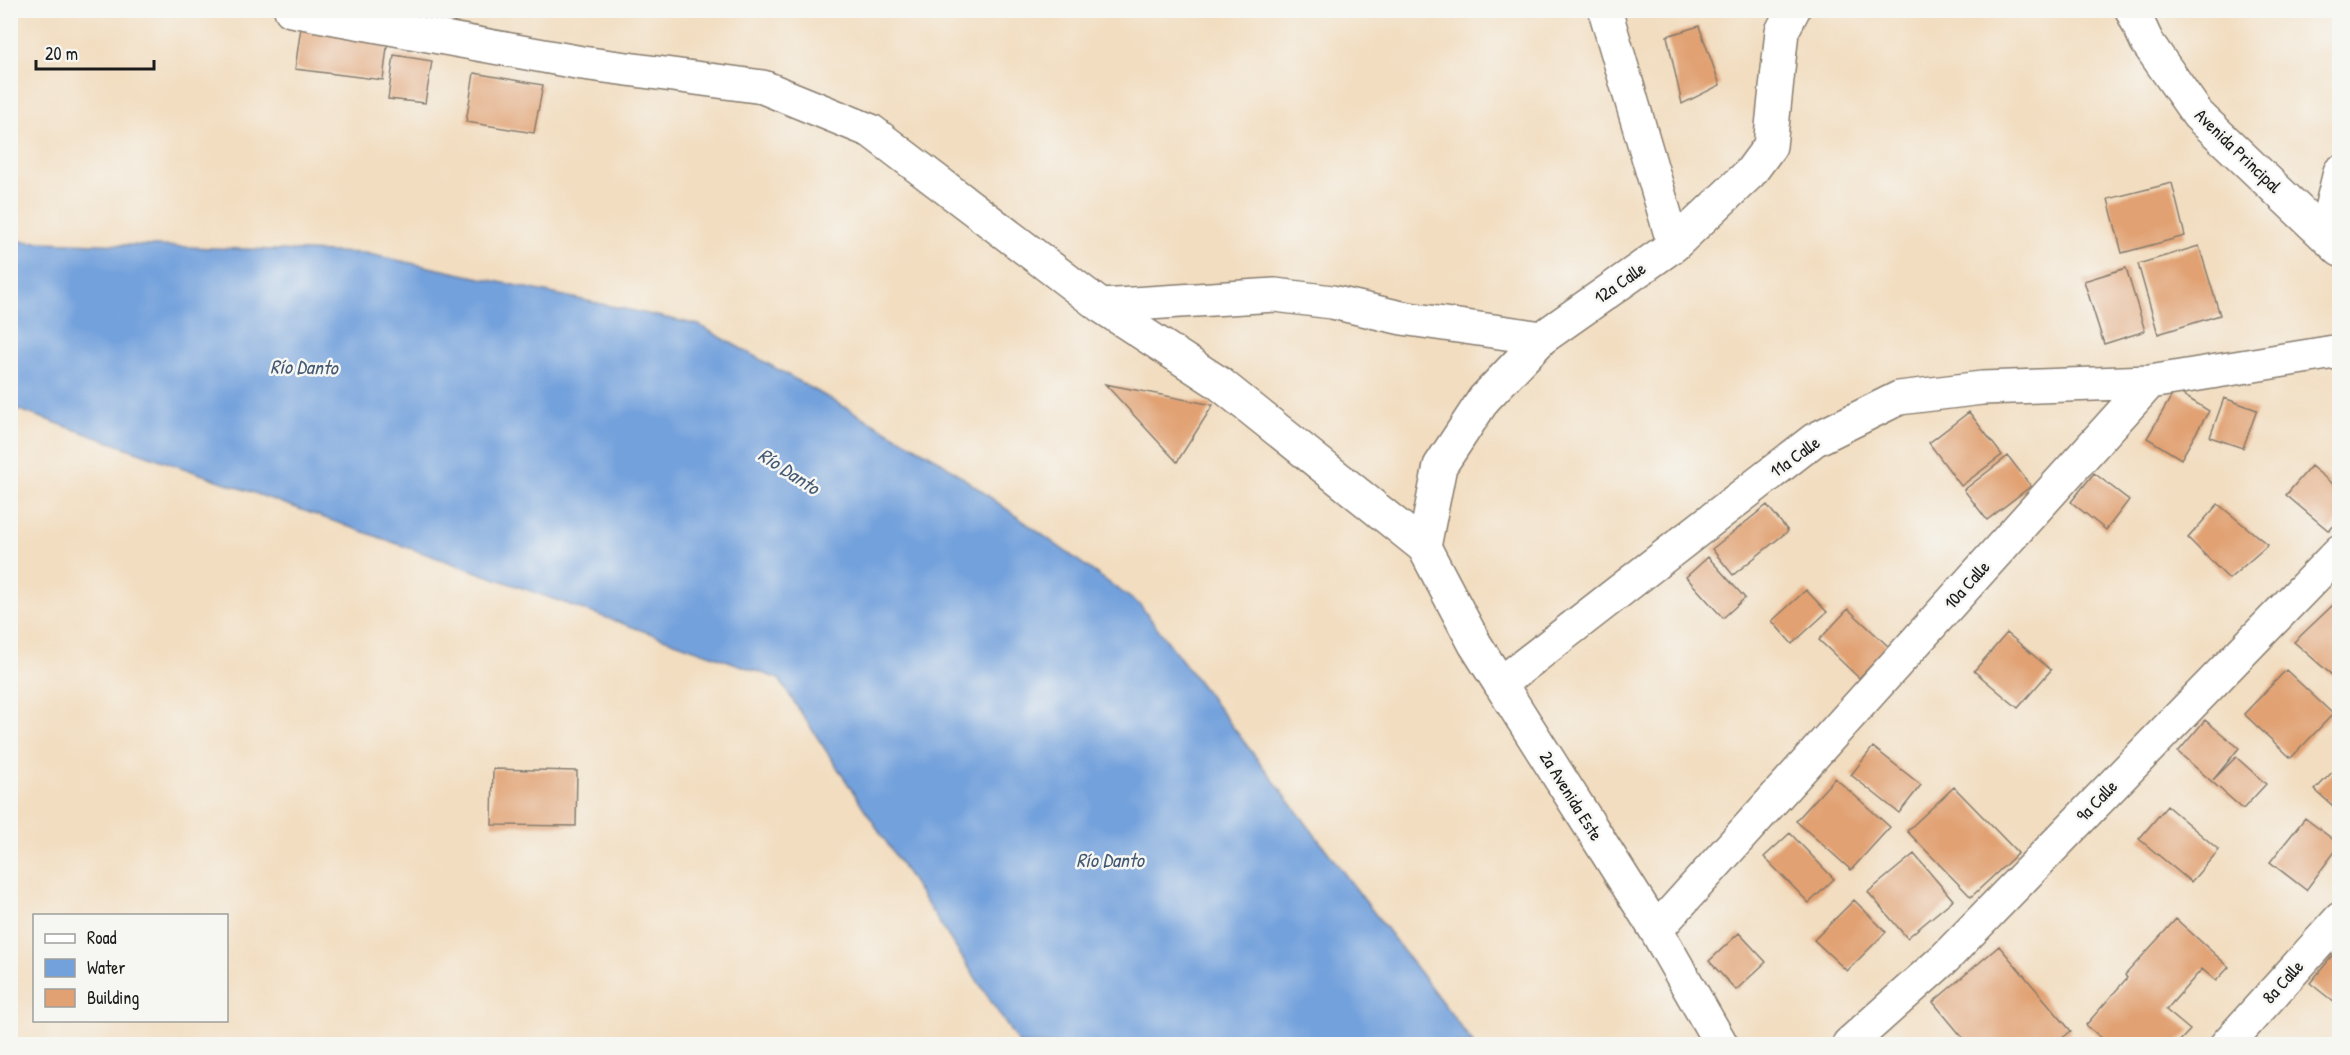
<svg xmlns="http://www.w3.org/2000/svg" width="2350" height="1055" font-family="'Patrick Hand',sans-serif">
	<style>
		.water { fill: #73a1dc; stroke: #485e7c; stroke-width: 1.5 }
		.building { fill: #e1a172 }
		.lines { fill: none; stroke-linecap: round; stroke-linejoin: round }
		.minor-casing { stroke: #877c6e; stroke-width: 36 }
		.minor { stroke: #fff; stroke-width: 33 }
		.labels { text-anchor: middle; stroke-width: 5; stroke-linejoin: round; paint-order: stroke }
		.street-label { font-size: 18px; fill: #1c1c1c; stroke: #f6f6f2 }
		.water-label { font-size: 20px; font-style: italic; fill: #435872; stroke: #f6f6f2 }
	</style>
	<rect width="100%" height="100%" fill="#f6f6f2"/>
	<filter id="ink" filterUnits="userSpaceOnUse"><feTurbulence type="fractalNoise" baseFrequency=".0167" numOctaves="2"/><feDisplacementMap in="SourceGraphic" scale="12" xChannelSelector="R" yChannelSelector="G"/><feConvolveMatrix kernelMatrix="1 2 1 2 8 2 1 2 1" color-interpolation-filters="sRGB"/></filter>
	<filter id="wash" filterUnits="userSpaceOnUse"><feTurbulence type="fractalNoise" baseFrequency=".008" numOctaves="4" result="noise"/><feDisplacementMap in="SourceGraphic" scale="24" xChannelSelector="R" yChannelSelector="G"/><feGaussianBlur stdDeviation="1.35" result="paint"/><feColorMatrix in="noise" values="0 0 0 0 0 0 0 0 0 0 0 0 0 0 0 0 0 1.4 0 .05"/><feComposite in="paint" operator="in"/></filter>
	<g filter="url(#wash)">
		<rect width="100%" height="100%" fill="#f2ddc0"/>
		<path class="water" d="M11,241L364,253L699,325L937,459L1140,605L1474,1044H1019L779,679L11,407Z"/>
		<g id="blocks">
			<path class="building" d="M302,20L389,31L383,80L295,69Z
				M1699,26L1720,85L1682,104L1667,36Z
				M394,55L432,61L425,103L388,99Z
				M474,73L543,85L534,133L466,122Z
				M2172,183L2185,236L2122,253L2108,199Z
				M2199,246L2220,315L2158,334L2138,264Z
				M2126,268L2145,331L2104,344L2084,281Z
				M1105,384L1213,405L1177,462Z
				M2175,390L2209,411L2181,459L2147,438Z
				M2224,398L2257,410L2243,448L2210,437Z
				M1969,412L2002,455L1961,486L1929,443Z
				M2008,456L2031,486L1987,520L1964,490Z
				M2311,466L2340,490V519L2329,531L2286,495Z
				M2094,473L2129,500L2106,530L2071,502Z
				M2218,504L2268,545L2229,579L2188,538Z
				M1767,505L1788,531L1733,575L1712,549Z
				M1708,557L1745,598L1723,618L1686,577Z
				M1806,590L1827,612L1792,644L1772,621Z
				M2333,605L2340,612V682L2294,642Z
				M1848,609L1889,647L1859,678L1819,640Z
				M2007,633L2051,670L2018,708L1974,671Z
				M2286,670L2333,714L2291,758L2244,714Z
				M2205,720L2239,748L2213,780L2236,757L2266,784L2243,809L2178,752Z
				M1873,747L1921,785L1899,813L1851,775Z
				M2340,764V812L2315,790Z
				M493,769L577,771L576,826L492,825Z
				M1835,778L1890,827L1851,870L1796,821Z
				M1954,787L2018,853L1971,897L1907,831Z
				M2167,806L2219,850L2191,882L2139,839Z
				M2305,818L2340,845L2306,890L2270,862Z
				M1790,833L1834,879L1809,903L1764,857Z
				M1914,854L1953,900L1907,938L1868,892Z
				M1854,900L1886,932L1847,971L1814,940Z
				M2176,919L2229,967L2216,981L2202,969L2166,1010L2190,1030L2177,1044H2109L2086,1025L2127,978L2125,975Z
				M1739,933L1766,962L1736,990L1709,961Z
				M1999,946L2071,1031L2055,1044H1968L1933,1002Z
				M2338,949L2340,951V1007L2310,983Z"/>
		</g>
	</g>
	<g filter="url(#ink)">
		<use href="#blocks" fill-opacity="0" stroke="#877c6e" stroke-width="1.5"/>
		<g class="lines">
			<defs>
				<path id="minor" d="M291,10L582,63L763,87L871,131L1101,306L1219,383L1424,547L1475,644L1656,930L1721,1044
					M1605,10L1674,245
					M2132,10L2147,42L2198,115L2340,250
					M2325,234L2340,172
					M1101,306L1275,295L1332,302L1402,318L1542,338
					M1424,547L1440,466L1484,399L1542,338L1674,245L1750,173L1770,146L1782,31L1793,10
					M1500,684L1814,440L1899,398L1982,388L2150,382
					M1656,930L2150,382L2340,351
					M1849,1044L1945,958L2340,551
					M2227,1044L2340,919"/>
			</defs>
			<use href="#minor" class="minor-casing"/>
			<use href="#minor" class="minor"/>
		</g>
	</g>
	<g class="labels">
		<g class="street-label">
			<text transform="translate(2238 151) rotate(44)" y="6">Avenida Principal</text>
			<text transform="translate(1620 283) rotate(-35)" y="6">12a Calle</text>
			<text transform="translate(1795 457) rotate(-36)" y="6">11a Calle</text>
			<text transform="translate(1967 585) rotate(-48)" y="6">10a Calle</text>
			<text transform="translate(1571 796) rotate(58)" y="6">2a Avenida Este</text>
			<text transform="translate(2097 801) rotate(-46)" y="6">9a Calle</text>
			<text transform="translate(2283 982) rotate(-48)" y="6">8a Calle</text>
		</g>
		<g class="water-label">
			<text transform="translate(304 367) rotate(1)" y="7">Río Danto</text>
			<text transform="translate(789 471) rotate(33)" y="7">Río Danto</text>
			<text x="1110" y="867">Río Danto</text>
		</g>
	</g>
	<rect width="2350" height="1055" fill="none" stroke="#f6f6f2" stroke-width="36"/>
	<rect x="33" y="914" width="195" height="108" fill="#f6f6f2" stroke="#9f9f9c" stroke-width="1.5"/>
	<rect x="45" y="934" width="30" height="9" fill="#ffffff" stroke="#9f9f9c" stroke-width="1.5"/>
	<text x="87" y="944" font-size="18" fill="#1c1c1c">Road</text>
	<rect x="45" y="959" width="30" height="18" fill="#73a1dc" stroke="#9f9f9c" stroke-width="1.5"/>
	<text x="87" y="974" font-size="18" fill="#1c1c1c">Water</text>
	<rect x="45" y="989" width="30" height="18" fill="#e1a172" stroke="#9f9f9c" stroke-width="1.5"/>
	<text x="87" y="1004" font-size="18" fill="#1c1c1c">Building</text>
	<path d="M36 60v9h118v-9" fill="none" stroke="#1c1c1c" stroke-width="3"/>
	<text x="45" y="60" font-size="18" fill="#1c1c1c" stroke="#f6f6f2" stroke-width="4.5" paint-order="stroke">20 m</text>
</svg>
